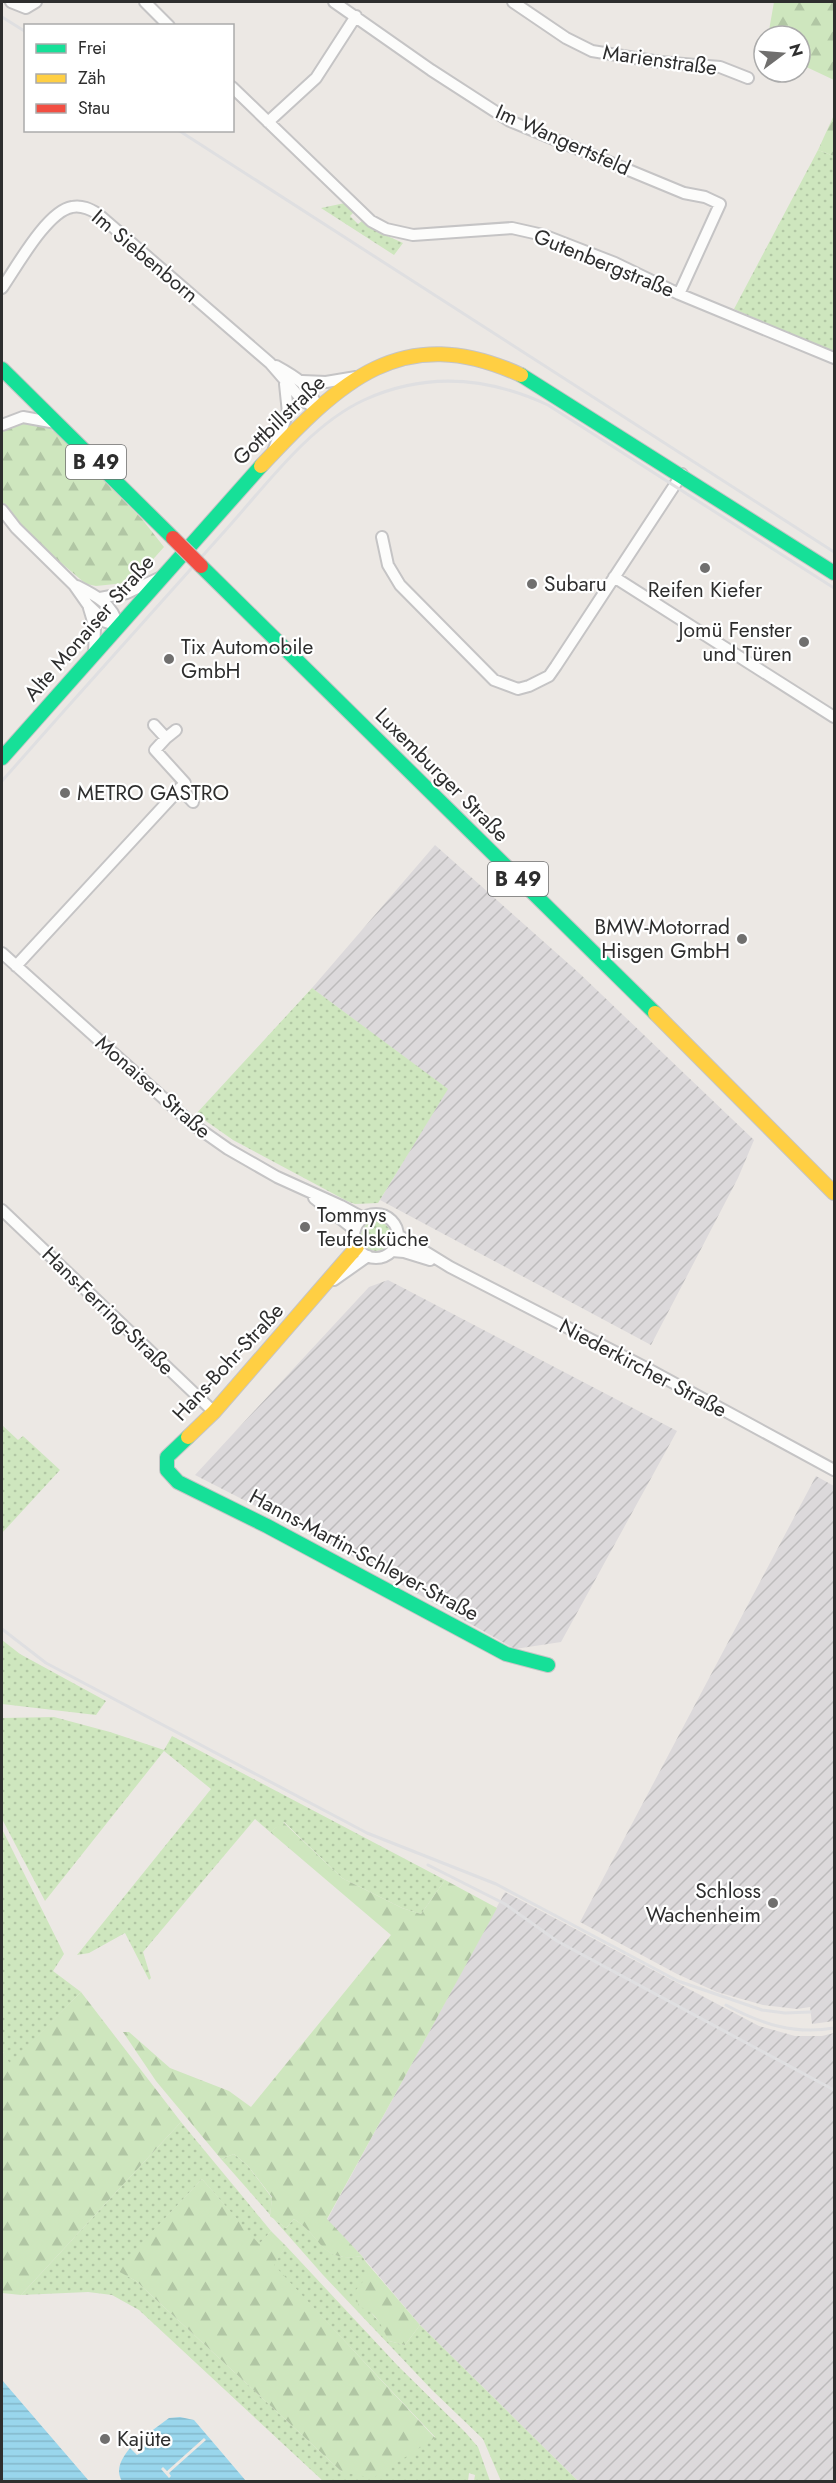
<svg xmlns="http://www.w3.org/2000/svg" width="836" height="2483" font-family="Jost,sans-serif">
	<style>
		.industrial { fill: url(#industrial-furrows) }
		.green { fill: url(#green-dots) }
		.forest { fill: url(#forest-firs) }
		.water { fill: url(#water-rules) }
		.pier { fill: #ece8e4 }
		.lines { fill: none; stroke-linecap: round; stroke-linejoin: round }
		.street-casing { stroke: #c5c4c5; stroke-width: 14 }
		.fast-casing { stroke: #c5c4c5; stroke-width: 16 }
		.slow-casing { stroke: #c5c4c5; stroke-width: 16 }
		.street { stroke: #fcfcfb; stroke-width: 10 }
		.fast { stroke: #16e098; stroke-width: 14 }
		.slow { stroke: #ffcf43; stroke-width: 14 }
		.rail { stroke: #dfdfe1; stroke-width: 3 }
		.jam-bridge-casing { stroke: #c6c5c4; stroke-width: 16; stroke-linecap: butt }
		.jam-bridge { stroke: #f24e42; stroke-width: 14 }
		.poi-dot { fill: #706f6e; stroke: #fff; stroke-width: 2 }
		.labels { text-anchor: middle; stroke-width: 4.5; stroke-linejoin: round; paint-order: stroke }
		.shield { fill: #fff; stroke: #6d6d6d; stroke-width: 1.5 }
		.shield-label { font-size: 20px; font-weight: bold; fill: #2e2e2e }
		.street-label { font-size: 21px; fill: #2e2e2e; stroke: #fff }
		.poi-label { font-size: 21px; fill: #2e2e2e; stroke: #fff; text-anchor: start }
	</style>
	<defs>
		<pattern id="industrial-furrows" width="10" height="10" patternUnits="userSpaceOnUse" patternTransform="scale(1.5)"><rect width="10" height="10" fill="#dcd9db"/><path d="M-1 1l2-2M0 10L10 0M9 11l2-2" fill="none" stroke="#bdbbbc"/></pattern>
		<pattern id="green-dots" width="8" height="8" patternUnits="userSpaceOnUse" patternTransform="scale(1.5)"><rect width="8" height="8" fill="#cee6be"/><path d="M2 2h.1M6 6h.1" fill="none" stroke="#b1c6a4" stroke-width="1.8" stroke-linecap="round"/></pattern>
		<pattern id="forest-firs" width="22" height="20" patternUnits="userSpaceOnUse" patternTransform="scale(1.5)"><rect width="22" height="20" fill="#cee6be"/><path d="M5 1l3.5 6h-7zM16 11l3.5 6h-7z" fill="#b1c6a4"/></pattern>
		<pattern id="water-rules" width="6" height="5" patternUnits="userSpaceOnUse" patternTransform="scale(1.5)"><rect width="6" height="5" fill="#99d6ec"/><path d="M0 2.5h6" fill="none" stroke="#84b8cb"/></pattern>
	</defs>
	<rect width="100%" height="100%" fill="#ece8e4"/>
	<path class="industrial" d="M435,845L579,973L754,1140L738,1178L651,1345L380,1200L447,1089L312,988Z
		M388,1280L677,1431L561,1642L515,1649L330,1544L195,1475L369,1287Z
		M816,1476L834,1486V2021L812,2024L810,2007L797,2009L763,2005L717,1992L677,1974L580,1922Z
		M505,1892L759,2026L795,2036H822L834,2033V2481H578L420,2325L362,2256L327,2220Z"/>
	<path class="green" d="M818,150L834,156V353L734,309Z
		M345,203L354,212L350,216L358,224L362,221L372,229L403,243L394,255L321,208Z
		M312,988L448,1089L378,1203L355,1204L347,1201L233,1140L196,1114Z
		M361 1236a15 15 0 1 1 30 0a15 15 0 1 1-30 0Z
		M2,1425L18,1440L23,1436L60,1470L2,1533Z
		M2,1640L20,1654L106,1701L96,1715L2,1704Z
		M54,1717L110,1732L164,1750L172,1736L445,1880L421,1914L402,1908L342,1878L284,1822L270,1832L255,1819L143,1952L151,1978L149,1980L125,1933L89,1953L77,1955L211,1789L164,1751L45,1901L2,1819V1718Z
		M2,1829L64,1954L53,1971L81,1992L10,2065L2,2050Z
		M181,2122L271,2231L259,2245L202,2179L117,2270L136,2281L342,2472L435,2437L273,2265L286,2246L398,2366L466,2433L478,2447L490,2481H474L475,2475L469,2473L468,2481H323L139,2310L112,2295L88,2292L21,2295Z
		M234,2154L248,2166L272,2198L270,2216L286,2228L294,2219C324,2238 320,2263 362,2256L366,2262L367,2308L382,2325L389,2341L405,2345L420,2325L578,2481H501L483,2439L432,2390L323,2275L221,2159Z"/>
	<path class="forest" d="M774,2H834V80L800,64V36H768Z
		M834,115V156L818,150Z
		M22,421L46,426L59,435L142,519L164,547L139,575L125,583L96,586L86,584L53,556L9,513L2,501V430Z
		M283,1822L342,1878L402,1908L421,1914L445,1880L497,1908L327,2219L362,2256C319,2263 324,2238 294,2219L286,2228L270,2216L272,2197L248,2166L234,2154L221,2159L156,2081L123,2032H129L170,2068L229,2091L251,2107L391,1935L270,1832Z
		M81,1992L181,2122L21,2295L2,2293V2050L10,2064Z
		M202,2179L259,2244L271,2231L286,2246L274,2265L435,2438L373,2478L342,2472L136,2281L116,2270Z
		M366,2262L420,2325L405,2345L389,2341C382,2327 376,2310 359,2307L355,2291L365,2279Z"/>
	<path class="water" d="M2,2380L89,2481H2Z
		M180,2417L194,2420L246,2481H122C115,2469 122,2458 130,2448L137,2455L145,2450L138,2441L169,2418Z"/>
	<path class="pier" d="M204,2438L206,2440L169,2473L171,2476L169,2478L161,2469L163,2467L167,2471Z"/>
	<g class="lines">
		<defs>
			<path id="street" d="M11,2L26,8L36,2
				M145,2L169,26
				M334,2L431,70L510,121L684,193L705,197L720,204L679,294
				M513,2L566,38L592,51L660,62L720,67L748,78
				M232,87L371,221L386,229L413,235L512,228L543,235L615,263L679,294L834,358
				M268,122L316,78L356,16
				M2,288C16,268 47,211 72,207C82,205 90,209 98,214L270,363L303,401L317,408
				M276,366C296,377 310,385 317,408
				M302,381L326,382L356,377
				M2,425L23,417L56,423
				M274,449L288,413L285,384
				M2,510L16,528L74,585L88,605L106,622L118,626
				M382,537L388,565L400,585L494,680L518,689L529,686L549,676L556,666L682,474
				M614,577L834,717
				M77,586C95,595 113,604 118,626
				M100,598L127,593L159,578
				M89,608L95,628L94,654
				M166,738L176,730
				M180,788L193,802
				M2,953L191,1123L228,1149L277,1177L341,1206L363,1218
				M16,966L185,783L155,750L166,738L154,725
				M314,1198L355,1230
				M2,1210L214,1412
				M354 1236a22 22 0 1 1 44 0a22 22 0 1 1-44 0Z
				M398,1235L450,1267L646,1368L834,1470
				M392,1251L404,1252L430,1260
				M334,1280L368,1256"/>
			<path id="fast" d="M2,369L173,538
				M521,375L834,573
				M201,566L655,1013
				M2,758L261,466
				M188,1437L167,1457V1470L178,1482L267,1526L506,1654L548,1665"/>
			<path id="slow" d="M261,466C340,382 401,320 521,375
				M655,1013L834,1193
				M188,1437L214,1412L357,1247"/>
		</defs>
		<use href="#street" class="street-casing"/>
		<use href="#fast" class="fast-casing"/>
		<use href="#slow" class="slow-casing"/>
		<use href="#street" class="street"/>
		<use href="#fast" class="fast"/>
		<use href="#slow" class="slow"/>
		<path class="rail" d="M2,17L26,32
			M178,130L834,552
			M2,781C75,698 148,616 223,533C264,488 308,426 364,400C425,372 488,377 548,405L834,588
			M2,1629L46,1663L367,1833L496,1884L678,1981L762,2010L785,2013L810,2012
			M428,1865L505,1904L557,1941L834,2090
			M726,2005C761,2024 795,2035 834,2028"/>
		<defs>
			<path id="jam-bridge" d="M173,538L201,566"/>
		</defs>
		<use href="#jam-bridge" class="jam-bridge-casing"/>
		<use href="#jam-bridge" class="jam-bridge"/>
	</g>
	<g class="poi-dot">
		<circle cx="705" cy="568" r="6"/>
		<circle cx="532" cy="584" r="6"/>
		<circle cx="804" cy="642" r="6"/>
		<circle cx="169" cy="659" r="6"/>
		<circle cx="65" cy="793" r="6"/>
		<circle cx="742" cy="939" r="6"/>
		<circle cx="305" cy="1227" r="6"/>
		<circle cx="773" cy="1903" r="6"/>
		<circle cx="105" cy="2439" r="6"/>
	</g>
	<g class="labels">
		<g class="shield">
			<rect x="66" y="445" width="60" height="34" rx="4.5"/>
			<rect x="488" y="862" width="60" height="34" rx="4.5"/>
		</g>
		<g class="shield-label">
			<text x="96" y="469">B 49</text>
			<text x="518" y="886">B 49</text>
		</g>
		<g class="street-label">
			<text transform="translate(660 60) rotate(8)" y="7">Marienstraße</text>
			<text transform="translate(563 140) rotate(24)" y="7">Im Wangertsfeld</text>
			<text transform="translate(145 256) rotate(40)" y="7">Im Siebenborn</text>
			<text transform="translate(604 263) rotate(22)" y="7">Gutenbergstraße</text>
			<text transform="translate(279 420) rotate(-44)" y="7">Gottbillstraße</text>
			<text transform="translate(89 628) rotate(-49)" y="7">Alte Monaiser Straße</text>
			<text transform="translate(442 775) rotate(45)" y="7">Luxemburger Straße</text>
			<text transform="translate(153 1087) rotate(41)" y="7">Monaiser Straße</text>
			<text transform="translate(108 1311) rotate(44)" y="7">Hans-Ferring-Straße</text>
			<text transform="translate(228 1362) rotate(-47)" y="7">Hans-Bohr-Straße</text>
			<text transform="translate(643 1368) rotate(28)" y="7">Niederkircher Straße</text>
			<text transform="translate(364 1555) rotate(28)" y="7">Hanns-Martin-Schleyer-Straße</text>
		</g>
		<g class="poi-label">
			<text x="544" y="591">Subaru</text>
			<text x="705" y="597" text-anchor="middle">Reifen Kiefer</text>
			<text x="792" y="637" text-anchor="end">Jomü Fenster<tspan x="792" dy="24">und Türen</tspan></text>
			<text x="181" y="654">Tix Automobile<tspan x="181" dy="24">GmbH</tspan></text>
			<text x="77" y="800">METRO GASTRO</text>
			<text x="730" y="934" text-anchor="end">BMW-Motorrad<tspan x="730" dy="24">Hisgen GmbH</tspan></text>
			<text x="317" y="1222">Tommys<tspan x="317" dy="24">Teufelsküche</tspan></text>
			<text x="761" y="1898" text-anchor="end">Schloss<tspan x="761" dy="24">Wachenheim</tspan></text>
			<text x="117" y="2446">Kajüte</text>
		</g>
	</g>
	<rect width="836" height="2483" fill="none" stroke="#2e2e2e" stroke-width="6"/>
	<rect x="24" y="24" width="210" height="108" fill="#ffffff" stroke="#ababab" stroke-width="1.5"/>
	<rect x="36" y="44" width="30" height="9" fill="#16e098" stroke="#ababab" stroke-width="1.5"/>
	<text x="78" y="54" font-size="18" fill="#2e2e2e">Frei</text>
	<rect x="36" y="74" width="30" height="9" fill="#ffcf43" stroke="#ababab" stroke-width="1.5"/>
	<text x="78" y="84" font-size="18" fill="#2e2e2e">Zäh</text>
	<rect x="36" y="104" width="30" height="9" fill="#f24e42" stroke="#ababab" stroke-width="1.5"/>
	<text x="78" y="114" font-size="18" fill="#2e2e2e">Stau</text>
	<g transform="translate(782 54) rotate(74)"><circle r="28" fill="#ffffff" stroke="#ababab" stroke-width="1.5"/>
	<path d="M0-4.5L10 22L0 15L-10 22Z" fill="#706f6e"/>
	<text y="-9" font-size="16" font-weight="bold" text-anchor="middle" fill="#2e2e2e">N</text>
	</g>
</svg>
